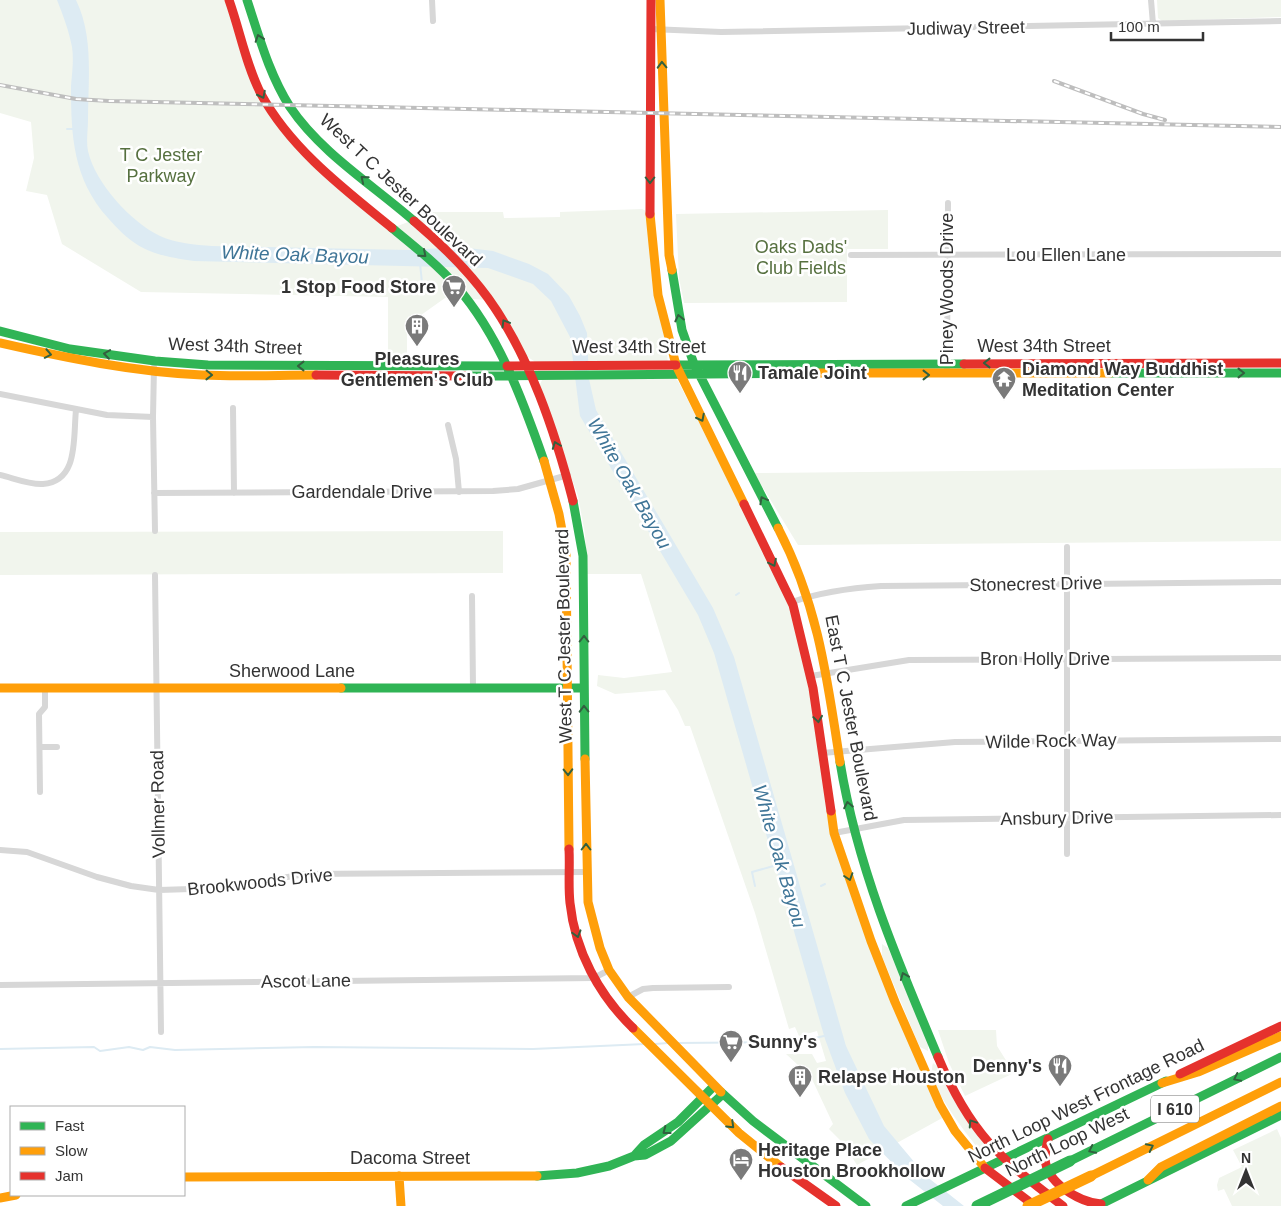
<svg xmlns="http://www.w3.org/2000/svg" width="1281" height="1206" font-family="Helvetica,sans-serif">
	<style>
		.green { fill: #f1f5ed }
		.water { fill: #ddebf3 }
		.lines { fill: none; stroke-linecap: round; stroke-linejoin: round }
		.stream { stroke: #ddebf3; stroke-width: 2 }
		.street { stroke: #d7d7d7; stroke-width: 6 }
		.fast { stroke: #30b455; stroke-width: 9 }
		.slow { stroke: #ff9f0a; stroke-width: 9 }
		.jam { stroke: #e5322d; stroke-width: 9 }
		.rail-casing { stroke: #bebebe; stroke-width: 4 }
		.rail { stroke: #fff; stroke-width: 2; stroke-dasharray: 5.5; stroke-linecap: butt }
		.fast-bridge { stroke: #30b455; stroke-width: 11 }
		.slow-bridge { stroke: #ff9f0a; stroke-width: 11 }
		.oneway { stroke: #32603f }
		.labels { text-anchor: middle; stroke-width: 5; stroke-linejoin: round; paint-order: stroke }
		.shield { fill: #fff; stroke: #707070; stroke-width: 1 }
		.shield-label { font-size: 16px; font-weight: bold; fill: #333 }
		.street-label { font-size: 18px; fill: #333; stroke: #fff }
		.park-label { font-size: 18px; fill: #56703f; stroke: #fff }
		.poi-label { font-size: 18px; font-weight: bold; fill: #333; stroke: #fff; text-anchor: start }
		.water-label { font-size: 19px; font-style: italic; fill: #3f7597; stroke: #fff }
	</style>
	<rect width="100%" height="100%" fill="#fff"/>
	<path class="green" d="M0,0H225L248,71L309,162L387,230L416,219L420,212H503L504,218L560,217V212L642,209L646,211L667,349C667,359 668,374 678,381L786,594L800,639L837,846L944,1117L857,1165L843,1143L829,1129L833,1124L811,1077L786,1054H812L817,1063L826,1061L817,1031L799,1036L795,1027L789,1029L755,913L690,726H685L678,710L665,690L615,694L597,686L598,675L624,678L672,672L641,574H587L585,534L578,496L539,387L542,380L534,361L526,356L508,320L494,300L445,298L407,325V359H388V297L141,292L62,244L47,195L26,191L34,158L31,122L0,113Z
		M1157,0H1281V17L1162,21L1158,18Z
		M888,210V249H847V302L684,303L679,278L676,214Z
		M1281,468V541L798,545L754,473Z
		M503,531V573L0,575V532Z
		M882,944L888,948L928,1043V1051L920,1047L915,1036L882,956Z
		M938,1030H996L997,1046L1014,1073L965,1096L949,1063Z
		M933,1063L942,1070L990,1151L983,1155C970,1137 925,1085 933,1063Z
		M1277,1129L1281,1138V1206H1232L1224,1189L1218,1191L1217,1185L1219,1178L1242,1167L1233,1150Z"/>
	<path class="water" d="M57,0H76C94,37 88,80 88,120C88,130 86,141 88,151C95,183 131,222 160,236C176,243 195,245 212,246L409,250L460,247L493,251L529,264L548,274L569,296L580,316L587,333L589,379L596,410L713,608L734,657L846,1046L884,1126L926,1176L964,1206H943L906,1177L869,1139L845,1093L825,1039L714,653L698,615L580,416L570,337L551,301L533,284L488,268L194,261C152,255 136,250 108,218C73,179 71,136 71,86C72,73 74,60 72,47C69,31 63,15 57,0Z"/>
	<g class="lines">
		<path class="stream" d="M67,129H75
			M403,286L422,283L420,263
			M736,595L739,593
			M755,886L752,872L777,865
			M821,886L825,884
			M677,1043L797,1042L824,1036
			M655,1044L668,1043
			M0,1049L94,1047L100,1051L129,1047L143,1050L150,1047L175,1050L314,1047L533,1049L645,1044"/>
		<path class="street" d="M432,0L433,21
			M1151,0L1153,24
			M651,29L721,32L1281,21
			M851,255L1281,254
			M154,367L153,417L155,531
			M947,368L948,203
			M0,394L107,415L153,417
			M233,408L234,493
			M448,425L456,459L459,492
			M0,475C13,478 30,485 43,484C79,481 73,438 76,410
			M154,493L493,491L518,489L568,475
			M1067,547V854
			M155,575L161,1032
			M472,596L473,688
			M792,602C821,592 851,588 881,586L1281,582
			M811,676L909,660L1281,658
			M40,747H57
			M822,753L955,742L1281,739
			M40,792L39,714L45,707V688
			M834,833L904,820L1281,815
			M0,850L27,852L97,877L131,886L159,890L223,888L305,874L586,872
			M0,985L594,978L609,970
			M628,997L643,989L653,988L729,987"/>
		<path class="fast" d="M247,0C259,36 269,74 290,107C321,153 373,185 414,221
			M392,228C414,246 438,265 457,287C499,335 523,401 544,461
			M672,270L682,330L694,364L778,528
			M0,331L70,349L155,361L208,365L507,366
			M676,365L964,364
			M1110,373H1281
			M468,376L817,373
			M573,501L583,556L585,759
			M341,688H584
			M840,762C857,866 897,960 938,1057
			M721,1092L753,1121L866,1206
			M634,1156L644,1145L678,1122L714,1086
			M1070,1161L1281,1057
			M537,1176L577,1173L609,1166L634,1156L645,1155L671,1141L723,1094
			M906,1206L1166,1081
			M1097,1206L1281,1115"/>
		<path class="slow" d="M660,0L669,255L672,270
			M650,214L658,295L676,365L744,504
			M0,343C66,358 135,372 202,375C240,377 279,375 316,375
			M817,373H1110
			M544,461L559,514L566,552L569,849
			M778,528C818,605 827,677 840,762
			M0,688H341
			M585,759L588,902L600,948L609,970L628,997L721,1092
			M831,811L834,833L871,941L895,1002L940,1105L955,1131L985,1168
			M633,1028L739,1133L781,1167
			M1162,1083L1198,1072L1281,1036
			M399,1176L401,1206
			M1091,1176L1281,1082
			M184,1177L537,1176
			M1148,1180L1161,1167L1281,1106
			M0,1198L16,1195"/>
		<path class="jam" d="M229,0C240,31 246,65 261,94C291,149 344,189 392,228
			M650,214L651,0
			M414,221C441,244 467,269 488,298C530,356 555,432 573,501
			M964,364L1281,363
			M507,366L676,365
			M316,375L468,376
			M744,504L793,605L813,688L831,811
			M569,849C570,867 568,885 570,903C575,951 599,995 633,1028
			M938,1057C970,1133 998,1157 1063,1206
			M1180,1074L1281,1026
			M1048,1139C1047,1145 1045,1152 1045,1158C1046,1183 1079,1202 1101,1204
			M781,1167L836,1206
			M985,1168L1035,1206"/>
		<defs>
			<path id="rail" d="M1054,81L1143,114L1165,120
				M0,85L76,99L109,101L1281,127"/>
		</defs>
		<use href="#rail" class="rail-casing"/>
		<use href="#rail" class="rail"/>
		<path class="fast-bridge" d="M977,1206L1070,1161"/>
		<path class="slow-bridge" d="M1028,1206L1091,1176"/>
	</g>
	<defs><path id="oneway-chevron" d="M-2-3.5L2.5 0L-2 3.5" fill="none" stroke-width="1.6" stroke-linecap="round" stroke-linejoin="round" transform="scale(1.25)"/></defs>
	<g class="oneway">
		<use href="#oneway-chevron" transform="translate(259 38) rotate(-109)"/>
		<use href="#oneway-chevron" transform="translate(662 65) rotate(-92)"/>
		<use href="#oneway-chevron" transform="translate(262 95) rotate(63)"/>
		<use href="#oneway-chevron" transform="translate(364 179) rotate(-141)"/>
		<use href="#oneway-chevron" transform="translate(650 180) rotate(90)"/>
		<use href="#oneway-chevron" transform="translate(423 254) rotate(41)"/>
		<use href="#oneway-chevron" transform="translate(679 318) rotate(-103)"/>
		<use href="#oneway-chevron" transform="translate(505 323) rotate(-121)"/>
		<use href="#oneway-chevron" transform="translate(48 354) rotate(11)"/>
		<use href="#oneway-chevron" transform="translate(107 354) rotate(-172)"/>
		<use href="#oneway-chevron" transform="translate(987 363) rotate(-180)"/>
		<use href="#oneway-chevron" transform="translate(301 366) rotate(-180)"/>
		<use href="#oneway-chevron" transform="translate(1241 373)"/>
		<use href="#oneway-chevron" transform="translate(209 375) rotate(1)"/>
		<use href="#oneway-chevron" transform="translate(926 375)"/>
		<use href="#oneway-chevron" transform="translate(701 418) rotate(63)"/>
		<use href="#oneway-chevron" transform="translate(556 445) rotate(-111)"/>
		<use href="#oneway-chevron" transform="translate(763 500) rotate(-119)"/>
		<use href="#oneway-chevron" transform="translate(773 563) rotate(64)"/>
		<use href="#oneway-chevron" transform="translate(584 639) rotate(-90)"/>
		<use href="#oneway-chevron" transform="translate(584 709) rotate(-91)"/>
		<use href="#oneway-chevron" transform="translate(818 719) rotate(82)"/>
		<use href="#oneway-chevron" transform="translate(568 772) rotate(89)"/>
		<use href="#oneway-chevron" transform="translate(848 805) rotate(-101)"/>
		<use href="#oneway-chevron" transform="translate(586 847) rotate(-90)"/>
		<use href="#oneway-chevron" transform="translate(849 877) rotate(72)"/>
		<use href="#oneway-chevron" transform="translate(577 934) rotate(74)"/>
		<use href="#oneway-chevron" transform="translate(904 976) rotate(-112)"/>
		<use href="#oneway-chevron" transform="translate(1237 1078) rotate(154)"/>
		<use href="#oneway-chevron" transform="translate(972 1123) rotate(-124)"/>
		<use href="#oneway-chevron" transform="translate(731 1125) rotate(44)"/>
		<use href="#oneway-chevron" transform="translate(666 1131) rotate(143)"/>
		<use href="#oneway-chevron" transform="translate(1150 1147) rotate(-26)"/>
		<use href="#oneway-chevron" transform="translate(1092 1150) rotate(154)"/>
	</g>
	<defs>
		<symbol id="supermarket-pin" viewBox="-11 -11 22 30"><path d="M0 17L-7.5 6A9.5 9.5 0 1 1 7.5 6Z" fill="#7a7a7a" stroke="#fff"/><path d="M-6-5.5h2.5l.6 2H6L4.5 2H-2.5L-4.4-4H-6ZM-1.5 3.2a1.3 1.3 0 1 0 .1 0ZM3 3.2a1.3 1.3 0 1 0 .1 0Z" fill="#fff"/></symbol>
		<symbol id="building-pin" viewBox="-11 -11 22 30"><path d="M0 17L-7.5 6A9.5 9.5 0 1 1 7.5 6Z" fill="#7a7a7a" stroke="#fff"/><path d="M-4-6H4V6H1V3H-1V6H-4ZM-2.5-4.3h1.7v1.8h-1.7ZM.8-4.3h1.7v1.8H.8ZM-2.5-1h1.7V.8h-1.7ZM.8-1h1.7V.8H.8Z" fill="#fff"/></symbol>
		<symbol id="restaurant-pin" viewBox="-11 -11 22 30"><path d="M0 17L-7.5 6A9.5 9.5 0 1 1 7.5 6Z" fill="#7a7a7a" stroke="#fff"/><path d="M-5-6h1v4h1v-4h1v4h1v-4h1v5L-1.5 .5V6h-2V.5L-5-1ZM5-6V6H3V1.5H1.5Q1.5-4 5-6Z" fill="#fff"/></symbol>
		<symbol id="temple-pin" viewBox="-11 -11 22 30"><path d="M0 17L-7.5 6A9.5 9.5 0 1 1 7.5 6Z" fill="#7a7a7a" stroke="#fff"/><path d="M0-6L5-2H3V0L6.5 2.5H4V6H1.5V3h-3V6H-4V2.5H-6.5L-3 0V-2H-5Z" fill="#fff"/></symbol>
		<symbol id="hotel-pin" viewBox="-11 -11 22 30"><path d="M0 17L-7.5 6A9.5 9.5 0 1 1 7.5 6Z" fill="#7a7a7a" stroke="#fff"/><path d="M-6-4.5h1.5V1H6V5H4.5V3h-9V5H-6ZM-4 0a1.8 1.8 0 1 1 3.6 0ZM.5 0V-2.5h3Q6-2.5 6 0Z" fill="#fff"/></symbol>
	</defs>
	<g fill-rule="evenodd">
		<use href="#supermarket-pin" x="440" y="273" width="28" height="38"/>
		<use href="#building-pin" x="403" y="312" width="28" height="38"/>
		<use href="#restaurant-pin" x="726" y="359" width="28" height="38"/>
		<use href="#temple-pin" x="990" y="365" width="28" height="38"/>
		<use href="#supermarket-pin" x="717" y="1028" width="28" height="38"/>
		<use href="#restaurant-pin" x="1046" y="1052" width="28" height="38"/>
		<use href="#building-pin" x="786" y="1063" width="28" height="38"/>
		<use href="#hotel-pin" x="727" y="1146" width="28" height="38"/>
	</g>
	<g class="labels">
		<rect class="shield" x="1151" y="1095.5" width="48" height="27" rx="4"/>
		<g class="shield-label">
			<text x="1175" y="1115">I 610</text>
		</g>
		<g class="street-label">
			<text transform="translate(966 28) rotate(-1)" y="6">Judiway Street</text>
			<text transform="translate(401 190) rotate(43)" y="6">West T C Jester Boulevard</text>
			<text x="1066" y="261">Lou Ellen Lane</text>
			<text transform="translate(947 289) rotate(-90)" y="6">Piney Woods Drive</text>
			<text transform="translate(235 346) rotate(2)" y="6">West 34th Street</text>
			<text x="1044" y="352">West 34th Street</text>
			<text x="639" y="353">West 34th Street</text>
			<text x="362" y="498">Gardendale Drive</text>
			<text transform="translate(1036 584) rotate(-1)" y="6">Stonecrest Drive</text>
			<text transform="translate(564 636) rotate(-91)" y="6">West T C Jester Boulevard</text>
			<text x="1045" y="665">Bron Holly Drive</text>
			<text x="292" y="677">Sherwood Lane</text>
			<text transform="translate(851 718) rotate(79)" y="6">East T C Jester Boulevard</text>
			<text transform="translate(1051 741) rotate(-1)" y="6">Wilde Rock Way</text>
			<text transform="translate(158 804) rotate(-91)" y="6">Vollmer Road</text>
			<text transform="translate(1057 818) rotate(-1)" y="6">Ansbury Drive</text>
			<text transform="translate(260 882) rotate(-6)" y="6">Brookwoods Drive</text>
			<text transform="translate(306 981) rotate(-1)" y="6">Ascot Lane</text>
			<text transform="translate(1086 1101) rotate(-26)" y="6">North Loop West Frontage Road</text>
			<text transform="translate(1067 1142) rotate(-26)" y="6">North Loop West</text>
			<text x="410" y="1164">Dacoma Street</text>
		</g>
		<g class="park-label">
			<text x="161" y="161">T C Jester<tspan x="161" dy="21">Parkway</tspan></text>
			<text x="801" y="253">Oaks Dads'<tspan x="801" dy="21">Club Fields</tspan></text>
		</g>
		<g class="poi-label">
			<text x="436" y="293" text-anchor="end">1 Stop Food Store</text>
			<text x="417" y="365" text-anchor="middle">Pleasures<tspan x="417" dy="21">Gentlemen's Club</tspan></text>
			<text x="1022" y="375">Diamond Way Buddhist<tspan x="1022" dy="21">Meditation Center</tspan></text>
			<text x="758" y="379">Tamale Joint</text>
			<text x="748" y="1048">Sunny's</text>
			<text x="1042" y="1072" text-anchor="end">Denny's</text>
			<text x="818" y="1083">Relapse Houston</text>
			<text x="758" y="1156">Heritage Place<tspan x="758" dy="21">Houston Brookhollow</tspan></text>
		</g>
		<g class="water-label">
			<text transform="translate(295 254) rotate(2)" y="7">White Oak Bayou</text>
			<text transform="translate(630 483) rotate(60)" y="7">White Oak Bayou</text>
			<text transform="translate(780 856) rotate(74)" y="7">White Oak Bayou</text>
		</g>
	</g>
	<rect x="10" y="1106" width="175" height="90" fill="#ffffff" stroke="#adadad"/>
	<rect x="20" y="1122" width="25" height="8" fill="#30b455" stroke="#adadad"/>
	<text x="55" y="1131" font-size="15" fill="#333333">Fast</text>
	<rect x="20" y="1147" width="25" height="8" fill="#ff9f0a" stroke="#adadad"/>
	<text x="55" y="1156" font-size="15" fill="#333333">Slow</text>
	<rect x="20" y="1172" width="25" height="8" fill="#e5322d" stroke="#adadad"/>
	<text x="55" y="1181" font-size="15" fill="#333333">Jam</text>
	<g transform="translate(1246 1171)" stroke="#ffffff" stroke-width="4" paint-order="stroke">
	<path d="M0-4L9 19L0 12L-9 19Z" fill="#333333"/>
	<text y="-8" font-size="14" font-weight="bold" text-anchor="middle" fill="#333333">N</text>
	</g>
	<path d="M1111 32v8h92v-8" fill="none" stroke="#333333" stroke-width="2.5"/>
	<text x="1118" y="32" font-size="15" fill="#333333" stroke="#ffffff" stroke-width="4" paint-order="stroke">100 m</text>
</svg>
